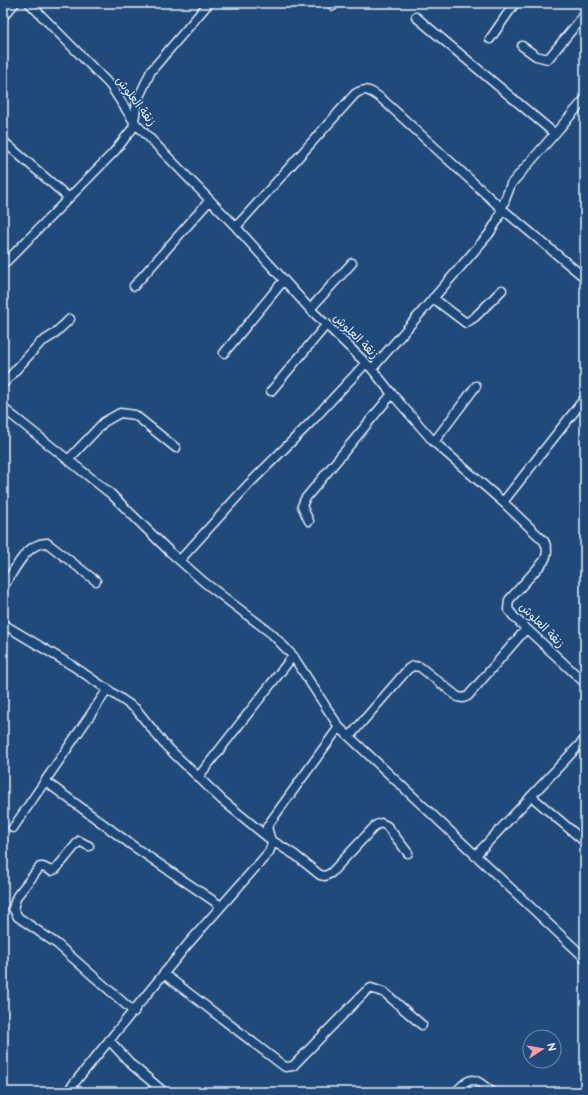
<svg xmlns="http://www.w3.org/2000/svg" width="588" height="1095" font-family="'Balsamiq Sans','Playpen Sans Arabic',sans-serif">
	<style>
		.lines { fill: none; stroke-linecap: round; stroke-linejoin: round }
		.minor-casing { stroke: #e8f1f8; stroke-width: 11 }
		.minor { stroke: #1f4a7a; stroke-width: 8 }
		.labels { text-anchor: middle; stroke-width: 3; stroke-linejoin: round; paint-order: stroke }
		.street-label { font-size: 12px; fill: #e8f1f8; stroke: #1f4a7a }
	</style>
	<rect width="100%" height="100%" fill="#1f4a7a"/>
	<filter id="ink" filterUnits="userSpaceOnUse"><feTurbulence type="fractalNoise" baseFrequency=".025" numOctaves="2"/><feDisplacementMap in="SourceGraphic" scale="8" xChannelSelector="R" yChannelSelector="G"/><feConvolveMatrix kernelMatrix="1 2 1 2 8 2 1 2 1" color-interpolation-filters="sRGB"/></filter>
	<g filter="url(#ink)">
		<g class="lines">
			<defs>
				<path id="minor" d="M29,3L110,85L135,123L236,227L310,309L372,369L392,394L434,442L503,502L544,541C548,549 548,553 544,561L509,600L508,609L515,618L585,683
					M331,3L333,6
					M3,17L15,3
					M416,17L554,133
					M490,39L515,3
					M522,46L536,56L548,59L585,14
					M3,141L69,198
					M236,227L355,94C366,86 373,92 383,100L501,208L585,278
					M3,265L114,152L133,128L137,101L151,71L209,3
					M134,286L210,200
					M433,298L466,323L475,317L502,290
					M310,309L352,263
					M224,353L284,280
					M372,369L489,234L497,221L511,184L585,99
					M3,384L40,343L53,335L70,319
					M271,391L327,324
					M3,408L111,494L170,552L204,582L272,634L293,656L339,727L585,958
					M434,442L476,386
					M69,459L104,422L120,413L135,415L176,448
					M503,502L585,398
					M309,521L302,506L305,499L392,394
					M180,560L248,485L312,421L366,363
					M3,587C14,572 26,542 47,543L96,581
					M3,624L73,666L136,709L164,744L222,800L271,840L295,855L320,875L325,876L331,873L376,825L381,823L387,826L408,853
					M350,736L408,669L413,666L420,667L458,697L463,698L468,696L526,629
					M199,776L293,656
					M45,781L133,846L221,906
					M531,796L585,842
					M13,828L108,689
					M89,846L79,841L56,869L51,871L43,867H40L17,896L13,908L18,917L57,944L134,1012
					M475,856L585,739
					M164,974L285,1067L293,1066L365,992L371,988L385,993L422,1025
					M109,1040L132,1065L164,1092
					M67,1092L188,944L269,852L272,844L267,827L271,821L339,727
					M456,1092C472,1073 475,1079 492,1092"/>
			</defs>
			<use href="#minor" class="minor-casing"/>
			<use href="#minor" class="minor"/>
		</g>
	</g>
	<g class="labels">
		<g class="street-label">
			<text transform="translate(136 101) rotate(53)" y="4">زنقة العلوش</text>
			<text transform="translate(356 336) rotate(45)" y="4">زنقة العلوش</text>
			<text transform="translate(542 625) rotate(45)" y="4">زنقة العلوش</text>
		</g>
	</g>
	<rect width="588" height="1095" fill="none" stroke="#1f4a7a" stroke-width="16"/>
	<rect x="8" y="8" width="572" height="1079" fill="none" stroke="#e8f1f8" stroke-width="1.5" filter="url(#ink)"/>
	<g transform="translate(542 1049) rotate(78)"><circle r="19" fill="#1f4a7a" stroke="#6f8dac"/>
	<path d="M0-3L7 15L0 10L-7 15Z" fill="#ff9aa2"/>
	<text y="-6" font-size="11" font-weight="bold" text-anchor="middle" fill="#e8f1f8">N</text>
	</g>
</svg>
